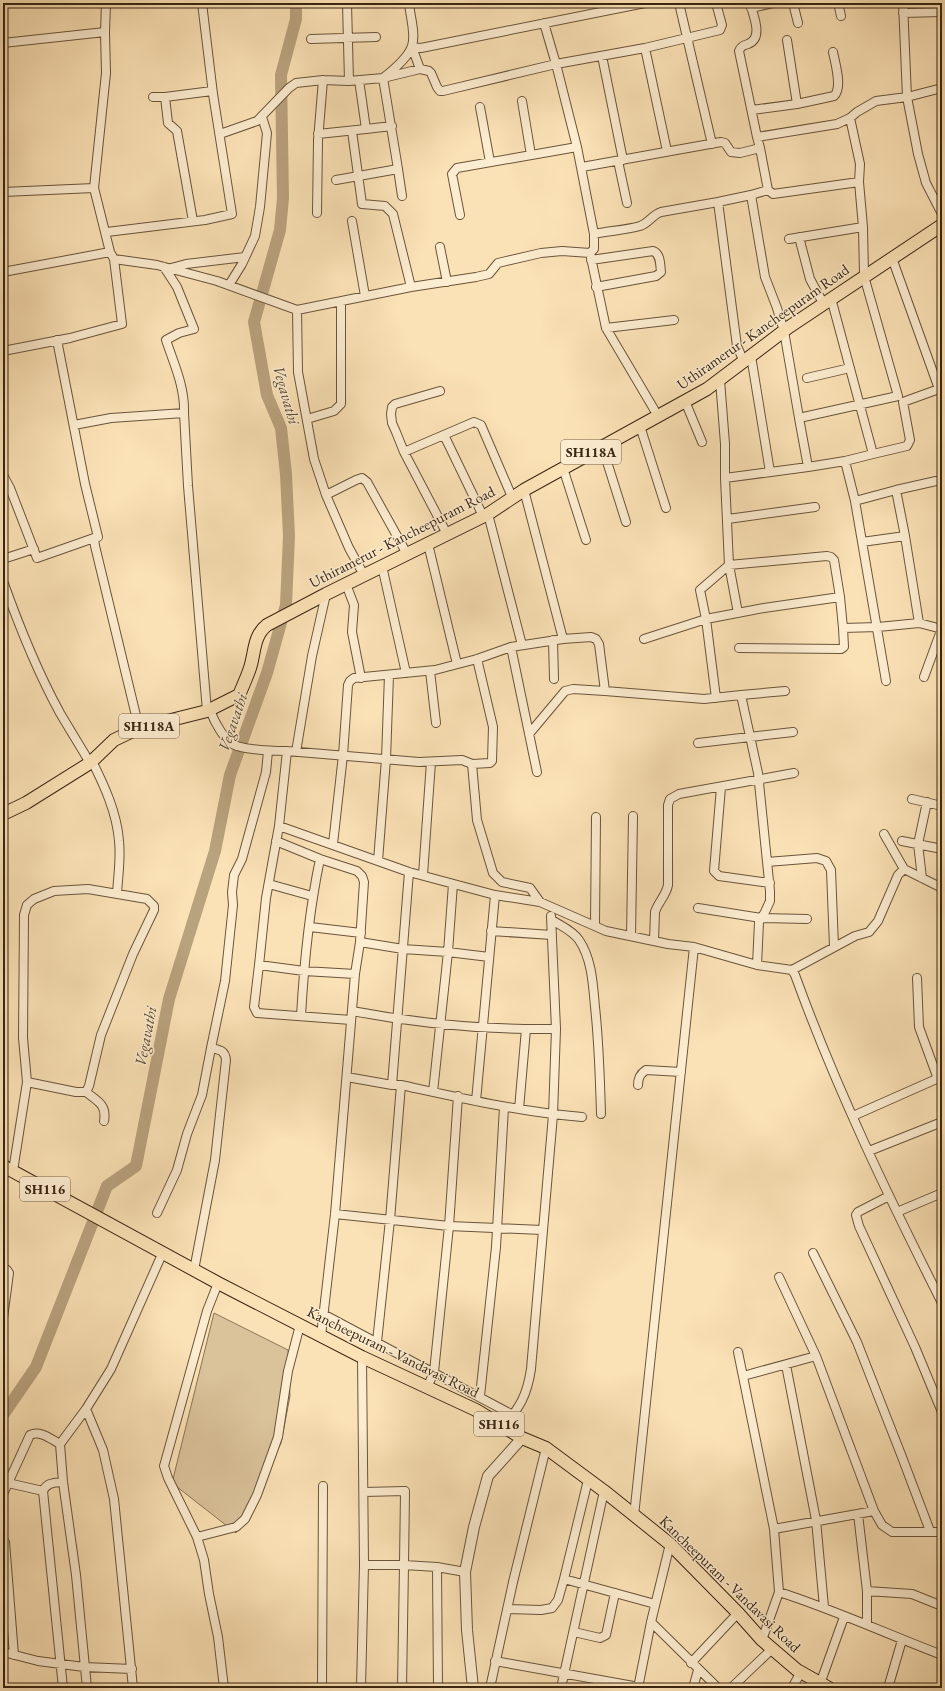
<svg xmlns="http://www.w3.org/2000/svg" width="945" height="1691" font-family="'EB Garamond',serif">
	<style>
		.pitch { fill: #dac29a; stroke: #8a7456 }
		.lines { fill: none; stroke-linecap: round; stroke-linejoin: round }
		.river { stroke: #b9a27e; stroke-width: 12 }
		.minor-casing { stroke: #6a543a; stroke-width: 10 }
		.tertiary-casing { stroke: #6a543a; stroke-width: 12 }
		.primary-casing { stroke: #392511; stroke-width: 14 }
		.minor { stroke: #fcecd0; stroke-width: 8 }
		.tertiary { stroke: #fcecd0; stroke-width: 10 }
		.primary { stroke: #fbe2b6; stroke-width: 12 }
		.labels { text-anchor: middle; stroke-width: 3; stroke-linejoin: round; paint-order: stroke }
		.shield { fill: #fcecd0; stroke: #74614a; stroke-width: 1 }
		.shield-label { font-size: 14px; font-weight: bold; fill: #392511 }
		.street-label { font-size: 15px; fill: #392511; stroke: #fcecd0 }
		.water-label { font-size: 16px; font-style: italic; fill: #5f4a32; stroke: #fcecd0 }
	</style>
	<rect width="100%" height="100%" fill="#fbe2b6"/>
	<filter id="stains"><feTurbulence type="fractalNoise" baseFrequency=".005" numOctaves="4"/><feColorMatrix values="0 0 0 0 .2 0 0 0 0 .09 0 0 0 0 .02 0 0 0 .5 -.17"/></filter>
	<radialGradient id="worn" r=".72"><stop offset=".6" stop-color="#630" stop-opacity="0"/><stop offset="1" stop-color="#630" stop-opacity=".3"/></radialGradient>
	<path class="pitch" d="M214,1313L288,1350L290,1396L281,1443L236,1533L172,1483Z"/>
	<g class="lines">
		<path class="river" d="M3,1415L36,1367L107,1186L136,1166L169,999L215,851L230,775L267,673L286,605L289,536L286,474L281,428L267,395L254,322L280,230L283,198L281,75L296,19V3"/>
		<defs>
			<path id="minor" d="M347,3L349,81
				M679,3L712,144
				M750,3C753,15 764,38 748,44C744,45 741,46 739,51L757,137L837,124L850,118L857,112L876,101L907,97L918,154L926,183L942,214
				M793,3L798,23
				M838,3L841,16
				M903,3L907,97L942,88
				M751,8L773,3
				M903,13L942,12
				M311,39L376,37
				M787,40L797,104
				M3,43L105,32
				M412,47L421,48L645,3
				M412,47L420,69
				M645,48L667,151
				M602,56L623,160
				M359,80L366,129L392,126
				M153,97H165L212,91
				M165,97L168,123L177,131L193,221
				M522,101L531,155
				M480,107L490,162
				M752,110L797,104L834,96C843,88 835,63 833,52
				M352,131L362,204L385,206L393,214L411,287
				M220,134L257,121L289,88L296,83L323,80L349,81L383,78L420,69L429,71L431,73L437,87L440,91H443L556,64L544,23
				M318,134L366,129
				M760,148L768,190L773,194L859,182
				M618,161L627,203
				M582,167L721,142L725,143L731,152L740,153L760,148L757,137
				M398,169L402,196
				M336,180L398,169L383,78C392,71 408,58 412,46C416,34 410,16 409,3
				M768,190L751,195L765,277L777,308L784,331L799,418
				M3,192L94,188
				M317,213L318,140L323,80
				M460,215L452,174L457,168L577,147
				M352,221L365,296
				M107,232L205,220L232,214L213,94L202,3
				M594,234C609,231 626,230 640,226C649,223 652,215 661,212L718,202
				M799,237L810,279L823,303
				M789,239L863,227
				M440,247L447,282
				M590,253L606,328L658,416
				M114,259L157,265L217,281L297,310L411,287L476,277L489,274L498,263L541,253L562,251L590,253L594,249V234L577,147L556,64L645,48L720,30L722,25L716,3
				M591,260L653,251C661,254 660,265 661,272L656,276L596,287
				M164,267L177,287L194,329L179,333L166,340C174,364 185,387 184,413
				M171,268L186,264L245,257
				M3,272L110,252
				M229,285L242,264L255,236L260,207L267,133L262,117
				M297,310L298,372L314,459L326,495L349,548L364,575
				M606,328L674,320
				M57,340L85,484L98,537L94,538L95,546L139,728
				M3,351L70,338L122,324L114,259L110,252L94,188L106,73L105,32L106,3
				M751,356L770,472
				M744,362L737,346L718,202L751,195
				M807,378L850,368
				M440,391L395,404L392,407L391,414L392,423L396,432L404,452L447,534
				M685,401L702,442
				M307,419L334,411L341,404V301
				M74,425L111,418L184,413L188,486L207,711
				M640,426L666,508
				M444,435L483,516
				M602,446L626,522
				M404,452L474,422L481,425L512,497
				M873,454L907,446L910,440L903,402L939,389L892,258
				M808,467L799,418L898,396L864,276L863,227L859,182L860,164L850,118
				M563,468L586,540
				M3,475L10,488L37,558L94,538
				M725,478L808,467L845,461
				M896,490L936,481
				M326,495L356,480L362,478L367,482L407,554
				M855,501L886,681
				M488,514L522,645
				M728,519L815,507
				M862,542L905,536
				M428,544L457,664
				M3,559L34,549
				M382,566L406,673
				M3,581C19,626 37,671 60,713C70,730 80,746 90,763
				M346,584L354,605L352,632L361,678
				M738,613L729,565L827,556L831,557L834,560L840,597
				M919,623L942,629
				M644,639L706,619L764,608L840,597L843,628L878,627L919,623L905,536L896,490L855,501L845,461L873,454L831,298
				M553,640L554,679
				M511,647L537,772
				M739,648L841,649L844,647L843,628
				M430,671L436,723
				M924,677L942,628
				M741,695L785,691
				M716,698L706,619L700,590L729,565L725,478V444L720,380
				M210,710C214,721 225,743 237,746C251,750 273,751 287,751L419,762L462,760L472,764L477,820L493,873L502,882L530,888L540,902
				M529,734L565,691L573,689L605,691
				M698,743L793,732
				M296,752L312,656L326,594
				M92,761C104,785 117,813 119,841C121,858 118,876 117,894
				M472,764L490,763L492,761L493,727L477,659
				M721,787L714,871L719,876L770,883
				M912,799L942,806
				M279,826L287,751
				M884,834L904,869
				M276,841L320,859L357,871L362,876L364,882L360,942L355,974L335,1214L321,1336
				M902,841L942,849
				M333,844L343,755L348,685L350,681L354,678L435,670L477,659L511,647L563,639L524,490
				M378,861L386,759L389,675
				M767,862L817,858L826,861L831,870L834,947
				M423,875L431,762
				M922,878L918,844L927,802
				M269,884L312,896
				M698,908L761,918L807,919
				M551,916L556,1029
				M552,920C561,926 572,930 579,940C592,959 593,985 595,1007C599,1043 600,1078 601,1114
				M595,926L596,817
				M310,927L361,933
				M491,931L552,935
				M631,936L633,816
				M654,941L655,912C658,902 666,896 668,885V805L670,799L679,794L794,773
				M360,942L403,949L448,952L489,957
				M259,965L254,1007L257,1013L351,1020
				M757,965L792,970L795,975C836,1088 888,1196 942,1303
				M792,970L855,936L869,932L878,921L898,875L904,869L942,888
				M355,974L304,971L259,965L266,898L279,826L409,872L495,895L540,902L606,931L668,944L694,947L757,965L759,922L765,912L770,901V891L758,773L741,695L704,699L605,691L599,644L596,639L591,637L563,639
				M917,978L919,1027L938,1079
				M352,1011C420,1024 487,1030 556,1029L553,1115L531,1369C527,1396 520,1406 504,1427
				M301,1016C304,963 309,911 320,859
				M347,1077L392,1085
				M401,1085C461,1098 521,1112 582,1117
				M638,1085C638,1078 640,1074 646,1070L681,1072
				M86,1092C97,1101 107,1104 104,1121
				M433,1092L448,952L453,884
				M476,1101L495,895
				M519,1109L526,1029
				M853,1116L941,1077
				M869,1151L942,1122
				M13,1171L27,1082L23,1038L24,915L27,905L34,899L54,891L88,889L147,899L154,906V910L133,954L101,1035L89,1086L86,1092H76L27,1082
				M889,1196L858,1212L856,1215L859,1226L915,1347L942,1412
				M897,1212L942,1193
				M157,1213L177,1170L187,1134L202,1095L211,1048
				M335,1214L449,1226L542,1230
				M813,1253L857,1342L902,1457L930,1531
				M3,1267L7,1270L9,1273L3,1318
				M194,1270L215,1160L226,1060C225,1050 219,1050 211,1048L225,981L233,905L232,892L234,875L242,859L266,772L268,751
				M779,1277L816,1356L874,1511L882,1525L892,1532H942
				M218,1283L207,1311L164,1466L168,1478L197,1537L204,1560L209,1594L218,1637L224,1688
				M323,1314L513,1415
				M377,1342L390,1220L401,1085H392L409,872
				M738,1352L774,1529L779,1592L762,1640
				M786,1365L816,1520L824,1607
				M743,1376L816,1356
				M427,1388L434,1372L449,1226L458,1096
				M480,1396L496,1247L504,1107
				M86,1409L60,1444L63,1482L76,1575L87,1688
				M8,1483L43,1491
				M364,1492L405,1491L404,1565L437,1567L465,1572
				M3,1494L30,1435C40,1430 51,1439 60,1444
				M858,1514L867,1591V1624
				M634,1516L694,947
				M774,1529L874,1511
				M197,1537L236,1527L245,1519L257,1495L278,1437L288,1371L300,1325
				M5,1542L14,1655
				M364,1565H404L402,1688
				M437,1567L438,1688
				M564,1579L588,1480
				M867,1591L912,1594L942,1606
				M779,1592C835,1610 887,1634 942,1655
				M507,1609L541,1610L552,1608L558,1600L564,1579L655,1604
				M651,1622L718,1688
				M574,1632L600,1638L606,1635L615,1593
				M3,1652L38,1661L84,1667L132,1669
				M495,1661L639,1687
				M691,1663L738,1613
				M820,1684L844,1617
				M63,1688L43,1491C47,1482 55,1483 63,1482
				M133,1688L114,1499L103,1450L86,1409L111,1369L163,1252
				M322,1688L323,1486
				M361,1688L364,1565L362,1357
				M490,1688L513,1582L546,1448
				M561,1688L604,1491
				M638,1688L651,1622L670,1544
				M693,1688L698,1670
				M731,1688L772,1649
				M792,1688L801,1672
				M888,1688L902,1640"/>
			<path id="tertiary" d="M473,1688L467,1630L465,1572L474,1527L488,1476L522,1438"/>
			<path id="primary" d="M3,814L26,803L90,763L114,740L139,728L207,711L239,695C243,686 247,677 250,668C255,653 253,636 267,625L326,594L488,514L524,490L707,389L789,327L942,225
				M3,1166L218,1283L362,1357L476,1410L522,1438L546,1448L604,1491L670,1544L738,1613L762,1640L797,1670L829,1688"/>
		</defs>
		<use href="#minor" class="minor-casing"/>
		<use href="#tertiary" class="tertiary-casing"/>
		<use href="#primary" class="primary-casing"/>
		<use href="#minor" class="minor"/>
		<use href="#tertiary" class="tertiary"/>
		<use href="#primary" class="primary"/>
	</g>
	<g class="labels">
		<g class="shield">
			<rect x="561" y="440" width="60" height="24" rx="3"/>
			<rect x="119" y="714" width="60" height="24" rx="3"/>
			<rect x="20" y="1177" width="50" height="24" rx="3"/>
			<rect x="474" y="1412" width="50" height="24" rx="3"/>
		</g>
		<g class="shield-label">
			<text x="591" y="457">SH118A</text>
			<text x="149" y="731">SH118A</text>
			<text x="45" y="1194">SH116</text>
			<text x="499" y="1429">SH116</text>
		</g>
		<g class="street-label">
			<text transform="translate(763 327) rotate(-35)" y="5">Uthiramerur - Kancheepuram Road</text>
			<text transform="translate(402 537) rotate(-27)" y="5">Uthiramerur - Kancheepuram Road</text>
			<text transform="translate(393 1352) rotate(26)" y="5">Kancheepuram - Vandavasi Road</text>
			<text transform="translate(730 1584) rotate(44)" y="5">Kancheepuram - Vandavasi Road</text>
		</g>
		<g class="water-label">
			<text transform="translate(287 395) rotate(74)" y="6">Vegavathi</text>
			<text transform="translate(232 722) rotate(-71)" y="6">Vegavathi</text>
			<text transform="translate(145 1036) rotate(-79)" y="6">Vegavathi</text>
		</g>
	</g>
	<rect width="945" height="1691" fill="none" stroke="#fbe2b6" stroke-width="16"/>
	<rect x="4" y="4" width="937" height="1683" fill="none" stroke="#392511" stroke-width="2"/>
	<rect x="8" y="8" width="929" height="1675" fill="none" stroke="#392511"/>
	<rect width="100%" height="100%" filter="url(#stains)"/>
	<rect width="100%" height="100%" fill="url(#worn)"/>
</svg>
